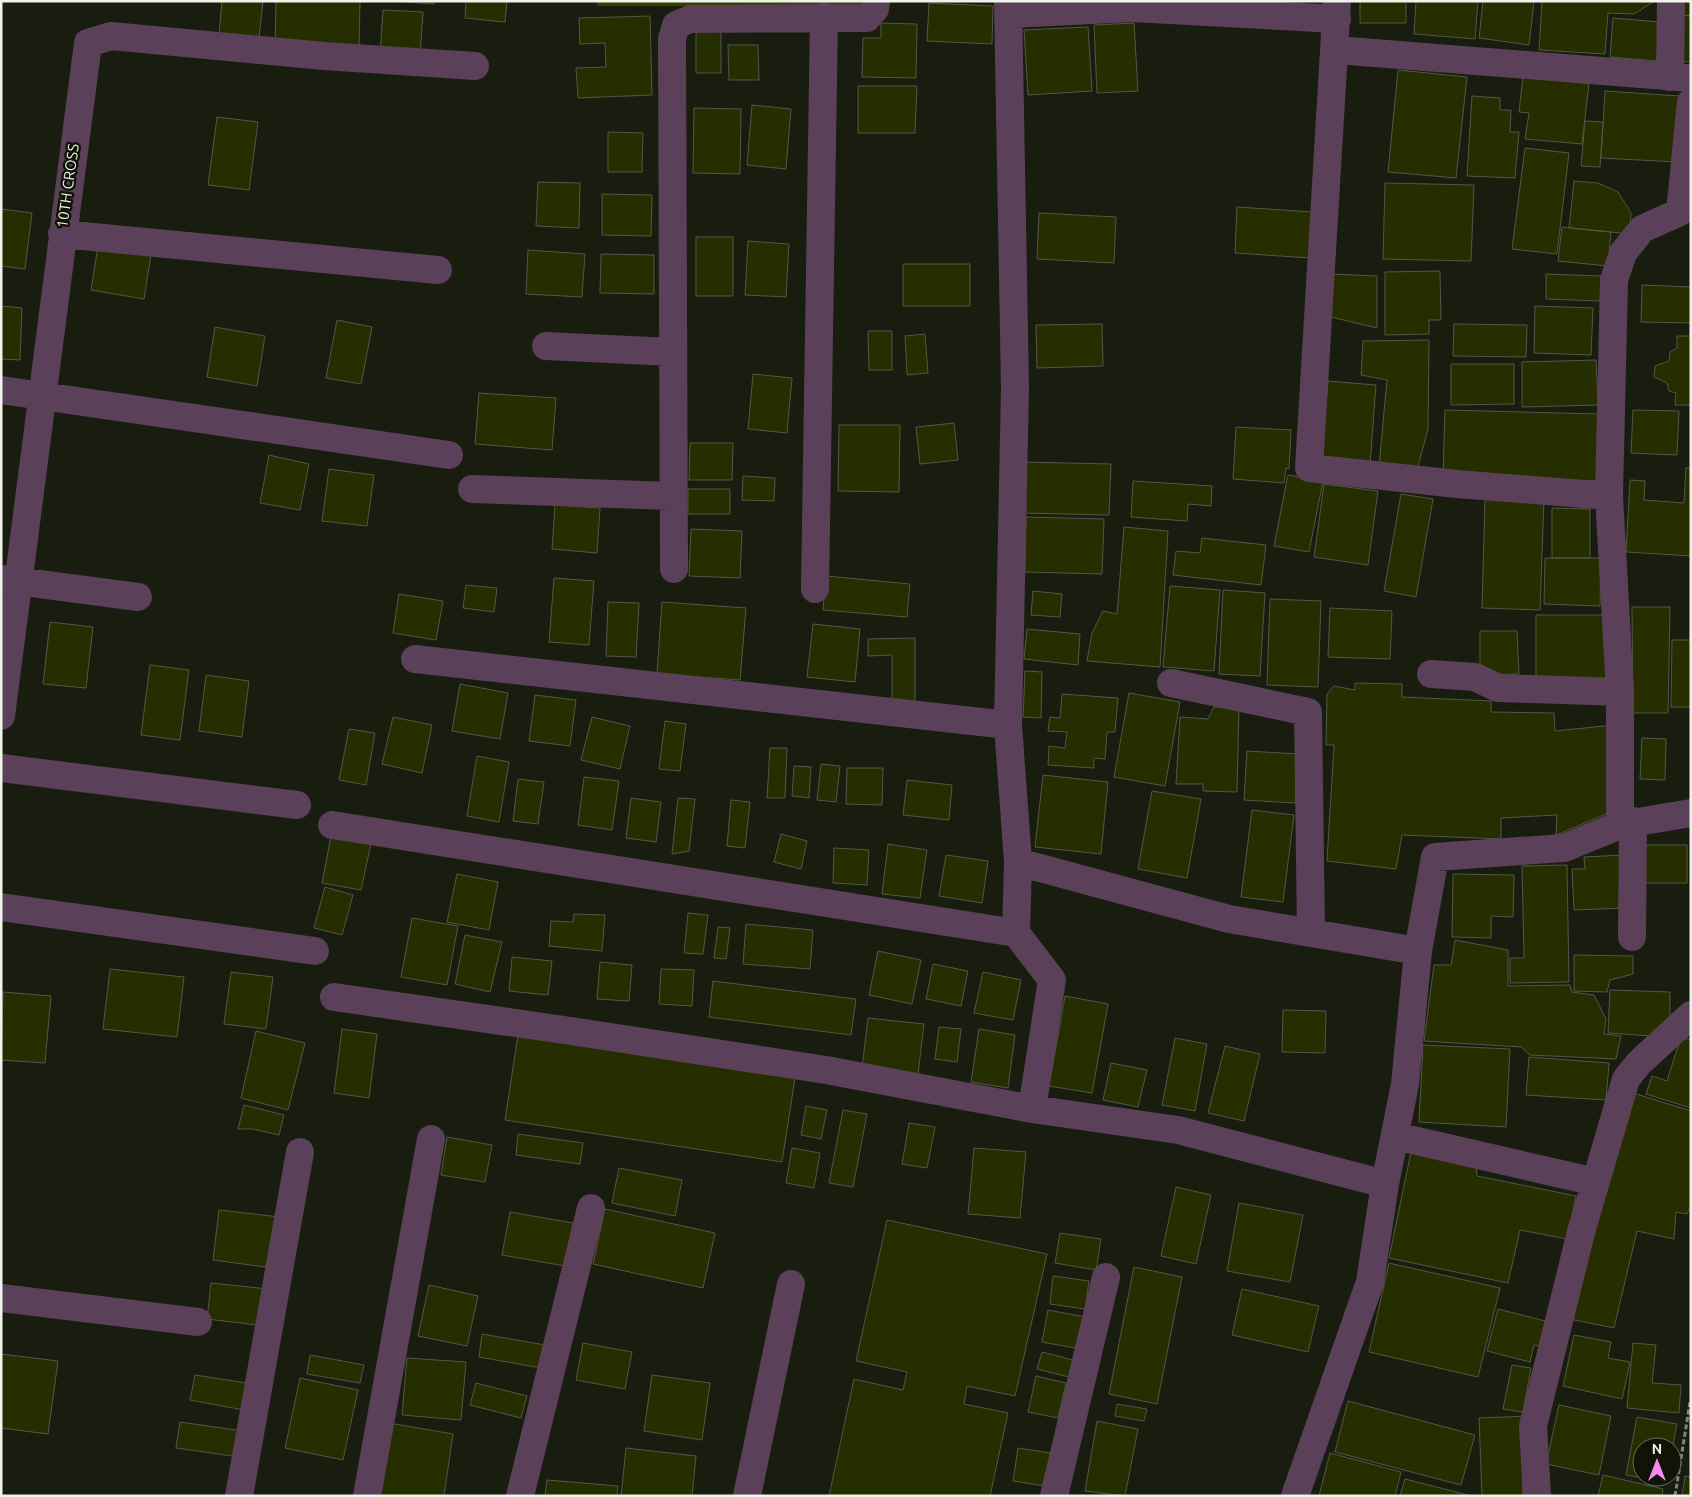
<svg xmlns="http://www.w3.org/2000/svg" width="1692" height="1497" font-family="Ubuntu,sans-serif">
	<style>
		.green { fill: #354000 }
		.building { fill: #262e00; stroke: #535747 }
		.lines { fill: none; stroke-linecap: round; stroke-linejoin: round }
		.path { stroke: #818478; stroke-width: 3; stroke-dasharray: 5 2.5; stroke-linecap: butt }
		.minor { stroke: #5b4059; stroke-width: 28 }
		.labels { text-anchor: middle; stroke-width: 5; stroke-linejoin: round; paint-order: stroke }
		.street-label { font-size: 15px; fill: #f0f3e9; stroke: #101406 }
	</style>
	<rect width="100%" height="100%" fill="#191d0f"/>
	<path class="green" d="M598,1H868V6H597Z"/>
	<path class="building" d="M222,1H263L259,38L219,34Z
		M276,1H360L359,48L275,47Z
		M393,1H434V4Z
		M466,1H507L505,22L465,18Z
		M1360,1H1406V23H1360Z
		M1416,1H1478L1475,39L1414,34Z
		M1483,1H1534L1529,45L1479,38Z
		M1542,1H1655L1634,14L1608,13L1605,54L1539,50Z
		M1680,1H1691V16L1679,15Z
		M929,3L993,6L992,44L927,41Z
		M383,10L423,12L420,57L380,54Z
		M1679,15L1691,16V62L1677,61Z
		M650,16L652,95L578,98L576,68L606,67L605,43L580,44L579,18Z
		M1613,18L1660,22L1657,61L1610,57Z
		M881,23L917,24L916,78L862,77L863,38H881Z
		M1134,23L1138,91L1097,93L1094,25Z
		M1088,27L1092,91L1028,95L1024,30Z
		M696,30H721V73H696Z
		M728,45H758L759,80H729Z
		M1398,70L1467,77L1456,178L1388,172Z
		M1523,75L1589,84L1582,144L1525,139L1529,113L1519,112Z
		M858,86H917L915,133H858Z
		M1605,91L1680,96L1677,162L1601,158Z
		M1472,96L1500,98V110H1511L1510,132H1519L1515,178L1467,176Z
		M752,105L791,109L786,169L747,165Z
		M694,108L741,109L740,174L693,173Z
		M217,117L258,122L249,190L208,185Z
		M1585,121L1603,122L1600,167L1581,166Z
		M608,132L643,133L642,172H608Z
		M1525,148L1569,153L1557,254L1512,249Z
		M1574,181L1598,183L1618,192L1631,213L1630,234L1569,228Z
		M538,182L580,183L579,228L536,226Z
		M1385,183L1474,185L1471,261L1383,259Z
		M602,194L652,195L651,236L602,235Z
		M1237,207L1313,212L1310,258L1235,253Z
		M1,209L32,213L25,269L1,266Z
		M1039,213L1116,217L1114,263L1037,259Z
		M1562,227L1611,232L1608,266L1558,261Z
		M696,237H733V296H696Z
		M99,240L152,249L144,299L91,290Z
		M748,241L789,244L786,297L745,295Z
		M528,250L585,254L582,297L526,294Z
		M601,254L654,255V294L600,293Z
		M903,264H970V306H903Z
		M1440,271L1441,320H1429V334L1385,335V272Z
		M1331,274L1377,276V328L1331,317Z
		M1546,274L1601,276L1600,301L1546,299Z
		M1642,285L1691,287V323L1641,322Z
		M1,306L22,308L20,360L1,359Z
		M1535,306L1593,308L1591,355L1534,353Z
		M337,320L372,327L361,384L326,378Z
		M1102,324L1103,366L1037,368L1036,325Z
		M1454,324L1527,325L1526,357L1453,356Z
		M215,327L265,336L257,386L207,377Z
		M868,331H892V370H869Z
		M925,334L928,373L907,375L905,336Z
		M1677,336H1691V405H1675L1676,393L1669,391L1667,383L1654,377L1655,366L1669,361L1670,352L1677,348Z
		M1429,340L1428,429L1417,470L1379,466L1387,380L1361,375L1363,341Z
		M1596,360L1598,405L1522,407V362Z
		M1451,364H1514V404L1451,405Z
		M753,374L792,378L787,433L748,429Z
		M1328,381L1376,385L1370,465L1321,461Z
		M479,393L556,398L552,450L475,444Z
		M1445,410L1599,414L1597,481L1443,477Z
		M1633,410L1679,411L1677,455L1631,453Z
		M954,423L958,460L920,464L916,427Z
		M839,425H900L899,492L838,491Z
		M1236,427L1291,430L1289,469L1286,468L1284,483L1233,479Z
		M690,443H733L732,480H689Z
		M269,455L309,464L300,510L260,503Z
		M1023,462L1111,464L1109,515L1021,513Z
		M1686,468H1691V556L1626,552L1630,480L1645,481L1644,500L1684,503Z
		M329,469L374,475L367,526L322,521Z
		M1288,475L1323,481L1309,552L1274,546Z
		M743,476L775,478L774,501L742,500Z
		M1133,481L1212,486L1211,506L1188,504L1187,521L1131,517Z
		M1324,484L1378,491L1368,565L1314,557Z
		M688,489H730V514H688Z
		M1401,494L1433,499L1416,597L1384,591Z
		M1485,498L1544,500L1540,610L1482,608Z
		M555,505L600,508L597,553L552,549Z
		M1552,508L1590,509V558H1552Z
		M1026,517L1104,519L1102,574L1025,572Z
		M1124,527L1168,531L1160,667L1087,661L1092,633L1103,611L1117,614Z
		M691,529L742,531L740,578L689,576Z
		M1202,538L1266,545L1261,585L1173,575L1176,551L1200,553Z
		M1545,558H1601L1600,606L1544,604Z
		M826,576L910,584L907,617L823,610Z
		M554,578L594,581L589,645L549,642Z
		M466,585L497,588L494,612L463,608Z
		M1170,586L1220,590L1214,671L1163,667Z
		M1223,590L1265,593L1260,676L1219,674Z
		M1033,591L1062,594L1060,617L1031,615Z
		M399,594L443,601L436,640L393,633Z
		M1270,599L1321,601L1318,687L1267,685Z
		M608,602L639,603L636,657L606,656Z
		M662,602L746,608L740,680L657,674Z
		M1632,607H1670L1668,713H1633Z
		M1330,608L1392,611L1390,659L1328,657Z
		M1536,615H1608V686H1536Z
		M50,622L93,627L86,688L43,684Z
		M813,624L860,629L855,682L807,677Z
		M1027,629L1080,634L1078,665L1024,659Z
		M1480,631H1517L1519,674L1480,675Z
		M915,638V702H892V655L868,656V639Z
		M1672,640H1691V707H1671Z
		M150,665L189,670L180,740L141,735Z
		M1025,671L1042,672L1041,718L1023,717Z
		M206,675L249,681L242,737L199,731Z
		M1355,683L1402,684V697L1491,701V712L1554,713L1555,731L1614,725L1616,810L1556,835L1557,815L1501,818V839L1402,835L1396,869L1327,861L1334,745H1326L1327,694L1334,686L1355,690Z
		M460,684L508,693L500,739L452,731Z
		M1129,693L1180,702L1165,786L1114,777Z
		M1062,694L1118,698L1115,732H1107L1105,759L1094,758V768L1048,765L1049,746L1065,748L1067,732L1048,731L1050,717L1060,718Z
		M535,695L576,700L570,746L529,741Z
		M1214,707H1239L1237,792L1203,791V784H1176L1180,717L1208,719Z
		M393,717L432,725L422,773L382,764Z
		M592,717L630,726L620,769L581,760Z
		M665,721L686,724L680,771L659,769Z
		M349,729L375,733L366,785L339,780Z
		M1642,738L1666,739L1665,780L1640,779Z
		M770,748H787L785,798H767Z
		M1247,751L1299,754L1295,803L1244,800Z
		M477,756L509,762L499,822L467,816Z
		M821,764L840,766L836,802L817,800Z
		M794,766L811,767L809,798L792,796Z
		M847,768H883L882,805L846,804Z
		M1043,775L1108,782L1101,854L1035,847Z
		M584,777L619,781L612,830L578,825Z
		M518,779L544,782L538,824L513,821Z
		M907,780L952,785L949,820L903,815Z
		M1152,791L1201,799L1187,878L1138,869Z
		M631,798L661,802L656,842L626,838Z
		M678,798L695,799L689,851L672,854Z
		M731,800L750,802L745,848L727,846Z
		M1252,810L1294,815L1283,902L1241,897Z
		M332,831L372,839L361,890L322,883Z
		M781,834L807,841L801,869L774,862Z
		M888,844L927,850L920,898L882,894Z
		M1638,845H1687V883H1638Z
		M834,848L869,850L867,885L833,883Z
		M946,855L988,861L982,903L939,896Z
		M1623,855L1626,908L1574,910L1572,869H1585L1584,857Z
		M1567,865L1569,982L1510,983V958H1524L1522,866Z
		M457,874L498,882L489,930L447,922Z
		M1453,874L1514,875L1513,917L1491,916V938L1452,937Z
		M325,887L353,895L342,935L314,928Z
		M688,913L708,915L703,954L684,953Z
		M574,914L605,915L602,951L549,946L551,921L573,922Z
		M412,918L458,926L447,985L401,977Z
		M746,924L813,930L810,969L743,964Z
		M718,927L730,928L726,959L714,958Z
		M465,935L502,942L490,992L455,984Z
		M1455,940L1508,950V986L1570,985L1572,992L1594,995L1606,1019L1604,1034L1621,1036L1616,1059L1530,1055L1521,1047L1424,1041L1434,965H1451Z
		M878,951L921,960L912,1004L869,995Z
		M1574,955L1633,956V974L1610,980L1607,992L1574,991Z
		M512,957L552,961L548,995L509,991Z
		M600,962L632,965L629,1001L597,999Z
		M933,964L968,971L961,1006L926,999Z
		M110,969L184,977L177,1037L103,1029Z
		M661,969L694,970L692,1006L659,1004Z
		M231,972L273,977L266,1029L224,1024Z
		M983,972L1021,980L1013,1020L974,1013Z
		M713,981L856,999L851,1035L709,1017Z
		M1610,990L1670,992V1024L1652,1036L1608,1033Z
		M3,992L51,996L45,1063L1,1060Z
		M1065,996L1108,1004L1092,1093L1049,1086Z
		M1283,1010L1326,1011L1325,1053L1282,1052Z
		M868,1018L924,1024L918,1074L862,1068Z
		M939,1027L961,1029L957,1062L935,1059Z
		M342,1029L377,1034L369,1098L334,1093Z
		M979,1029L1015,1035L1008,1088L971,1082Z
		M256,1031L305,1043L288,1110L241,1098Z
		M518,1035L795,1078L782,1162L505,1120Z
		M1681,1037L1691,1040V1108L1646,1094L1652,1076L1667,1081Z
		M1175,1038L1207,1044L1195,1111L1162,1105Z
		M1423,1045L1510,1049L1506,1127L1419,1122Z
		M1225,1046L1260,1054L1244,1121L1208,1113Z
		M1529,1057L1609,1063L1606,1100L1526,1095Z
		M1111,1063L1147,1070L1138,1107L1103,1100Z
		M1633,1093L1691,1111V1205L1687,1214L1676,1212L1674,1239L1637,1231L1614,1328L1565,1318Z
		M244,1105L284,1115L279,1135L253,1129H238Z
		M806,1106L827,1110L821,1139L801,1135Z
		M843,1110L867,1114L853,1187L829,1183Z
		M909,1123L935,1127L927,1168L902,1164Z
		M518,1134L583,1143L580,1164L516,1155Z
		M447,1137L492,1145L485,1182L441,1175Z
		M792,1148L820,1153L814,1188L786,1183Z
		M974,1148L1026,1152L1020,1218L968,1214Z
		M1411,1152L1476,1166L1477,1176L1576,1196L1567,1239L1520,1230L1508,1283L1389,1258Z
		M619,1168L682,1180L675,1216L612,1203Z
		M1176,1187L1211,1195L1196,1264L1161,1256Z
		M1239,1203L1303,1215L1290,1282L1227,1271Z
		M605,1209L715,1233L703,1288L593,1264Z
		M219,1210L280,1217L273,1268L213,1260Z
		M510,1212L573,1223L565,1266L502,1255Z
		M887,1220L1047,1254L1015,1396L967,1386L964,1404L1008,1413L990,1496H829L854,1379L903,1390L907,1372L856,1361Z
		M1060,1233L1101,1239L1096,1270L1055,1263Z
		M1389,1263L1500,1288L1478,1377L1369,1352Z
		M1134,1267L1182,1277L1157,1404L1109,1394Z
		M1053,1276L1089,1281L1085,1309L1050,1304Z
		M211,1283L268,1289L265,1326L207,1319Z
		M429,1285L478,1296L467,1346L418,1336Z
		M1242,1289L1319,1306L1308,1352L1232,1335Z
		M1498,1309L1549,1322L1542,1347L1534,1345L1530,1362L1487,1351Z
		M1048,1310L1085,1317L1080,1349L1042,1342Z
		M482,1334L545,1345L541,1368L479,1357Z
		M1574,1335L1611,1342L1608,1358L1630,1362L1622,1399L1563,1386Z
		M583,1343L632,1352L625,1389L576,1380Z
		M1633,1343L1656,1345L1652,1383L1681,1385L1679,1413L1627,1408Z
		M1042,1352L1073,1360L1069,1377L1037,1369Z
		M1,1354L58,1361L48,1434L1,1428Z
		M310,1355L364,1365L360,1383L307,1374Z
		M407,1358L466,1362L461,1420L402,1415Z
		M1512,1365L1531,1368L1523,1412L1503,1409Z
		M195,1375L253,1384L249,1411L190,1400Z
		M652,1375L710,1383L702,1440L644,1431Z
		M1036,1376L1066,1383L1058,1418L1028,1412Z
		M300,1378L358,1390L343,1460L285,1448Z
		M476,1383L527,1396L521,1418L470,1405Z
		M1348,1401L1475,1435L1461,1485L1335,1452Z
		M1117,1404L1147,1409L1144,1421L1115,1416Z
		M1559,1405L1611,1416L1599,1475L1546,1464Z
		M1529,1416L1522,1460L1523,1496H1482L1479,1418Z
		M1637,1417L1677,1424L1672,1450V1447H1642V1477H1667L1666,1482L1626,1475Z
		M1097,1421L1138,1429L1125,1496L1085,1491Z
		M180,1422L243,1431L239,1457L176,1448Z
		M389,1423L453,1434L444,1496H377Z
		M626,1448L696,1456L692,1496H621Z
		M1018,1448L1057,1454L1051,1487L1013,1481Z
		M1330,1453L1401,1472L1395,1496H1319Z
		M1603,1475L1663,1489L1662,1496H1598Z
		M1685,1476L1691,1477V1496H1682Z
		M1405,1479L1472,1496H1400Z
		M547,1480L618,1486L617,1496H545Z"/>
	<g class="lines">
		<path class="path" d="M1675,1496L1690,1402"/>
		<path class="minor" d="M1337,1L1309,468L1457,484L1609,496
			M1009,14L1133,8L1337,19
			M1336,50L1691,78
			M1670,77L1671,1
			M62,234L438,270
			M546,346L672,352
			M1,390L449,455
			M472,489L672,496
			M674,569L672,39L676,25L690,19L867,18L875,9L876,1
			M1,579L138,597
			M815,589L824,16
			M415,659L1008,725
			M1431,674L1475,677L1498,688L1620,692
			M1171,683L1308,712L1311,933
			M1,716L88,43L111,36L324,56L475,66
			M1,768L297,805
			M332,825L1016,933L1018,862L1008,725L1015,388L1008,1
			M1620,825V692L1609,496L1614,280L1623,253L1642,229L1680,212L1691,102
			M1018,862L1229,919L1418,951
			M1,907L315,951
			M1016,933L1052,980L1032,1109
			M1632,937L1633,821
			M334,997L571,1031L826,1070L1032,1109L1178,1130L1385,1184
			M1395,1136L1596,1182
			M1,1298L198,1322
			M239,1496L300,1152
			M367,1496L431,1139
			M520,1496L591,1208
			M747,1496L791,1284
			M1054,1496L1106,1277
			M1295,1496L1370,1282L1385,1184L1405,1084L1418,951L1435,857L1564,848L1620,825L1691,813
			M1537,1496L1533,1426L1581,1232L1626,1079L1639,1063L1691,1015"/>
	</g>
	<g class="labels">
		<g class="street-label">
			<text transform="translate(68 186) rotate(-82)" y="5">10TH CROSS</text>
		</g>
	</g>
	<rect width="1692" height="1497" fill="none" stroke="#f0f3e9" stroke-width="5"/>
	<g transform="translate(1657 1462)"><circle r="24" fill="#101406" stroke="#6a6d61"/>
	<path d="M0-4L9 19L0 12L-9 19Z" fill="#f589ef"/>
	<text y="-8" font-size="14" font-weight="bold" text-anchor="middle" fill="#f0f3e9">N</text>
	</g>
</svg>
